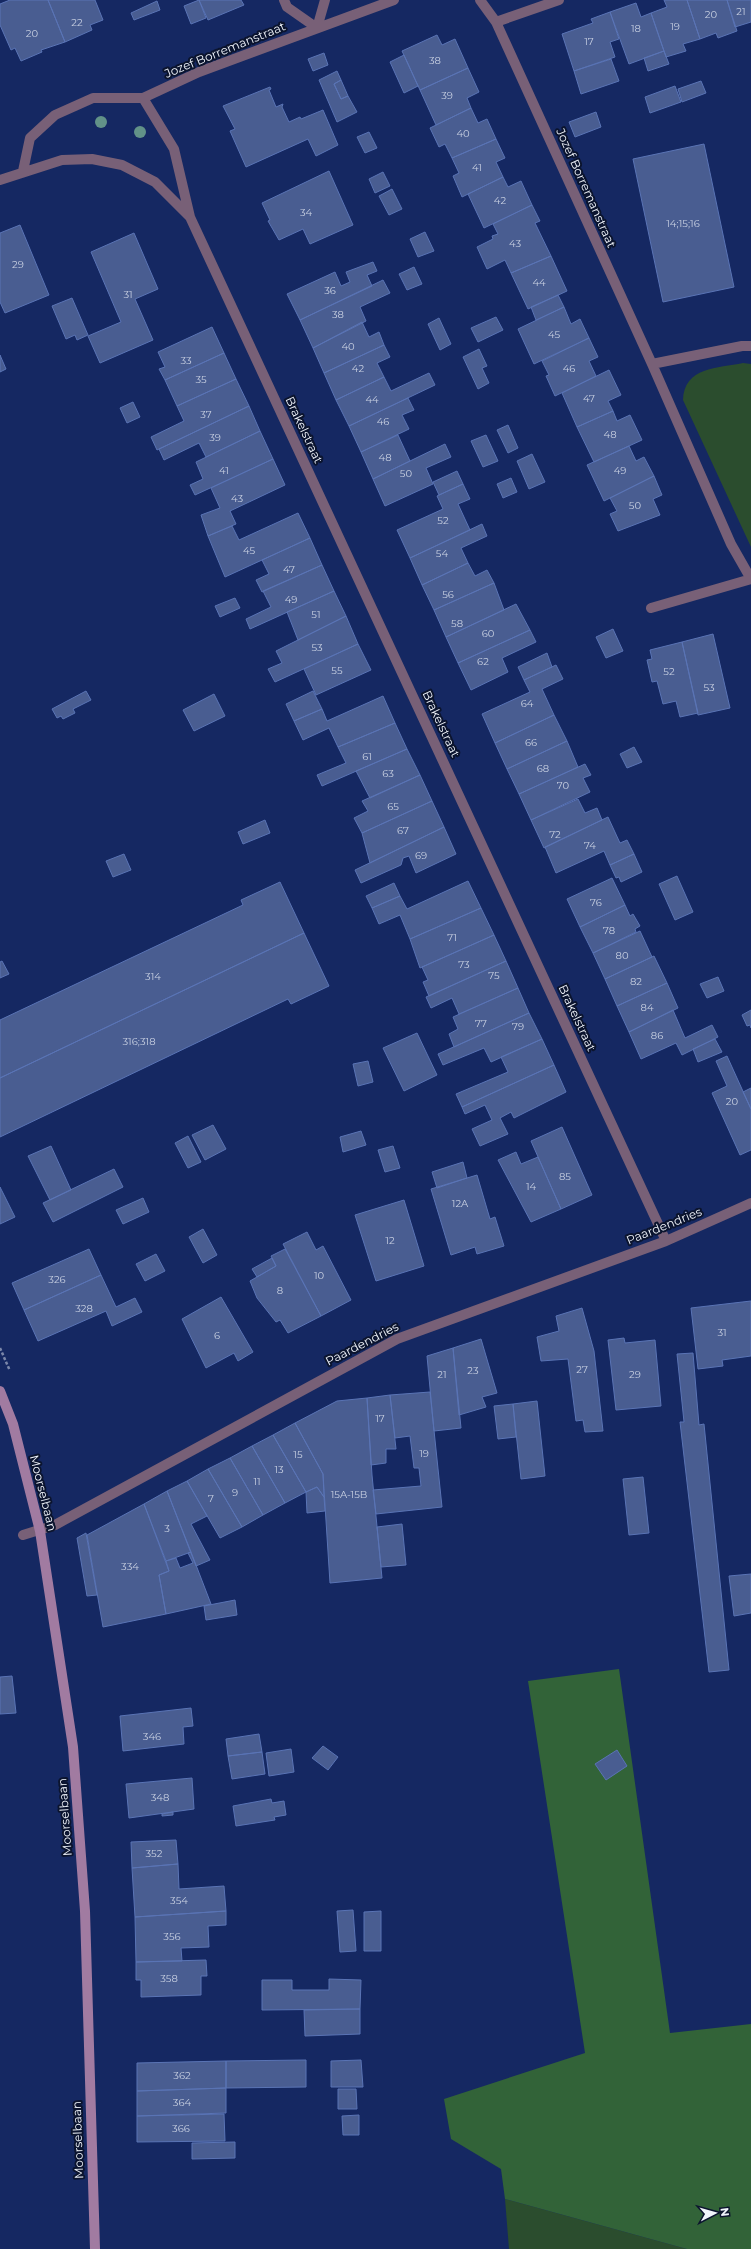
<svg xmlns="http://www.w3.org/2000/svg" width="751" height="2249" font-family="Montserrat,sans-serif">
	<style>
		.green { fill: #2b4d2e }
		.forest { fill: #326338 }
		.building { fill: #495d91; stroke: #5a74b5 }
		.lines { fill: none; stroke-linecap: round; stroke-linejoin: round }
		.path { stroke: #7b87a9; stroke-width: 2.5; stroke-dasharray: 3 2; stroke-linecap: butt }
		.street { stroke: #786077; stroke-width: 10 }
		.secondary { stroke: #a17ba1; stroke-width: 10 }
		.tree { fill: #629288 }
		.labels { text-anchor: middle; stroke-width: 4; stroke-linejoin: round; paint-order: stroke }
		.number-label { font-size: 10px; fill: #c7cfe1 }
		.street-label { font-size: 12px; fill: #f1f5fc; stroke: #0b142e }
	</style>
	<rect width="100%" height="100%" fill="#152862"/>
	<path class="green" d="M743,363L751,364V547L683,400C684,367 718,368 743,363Z
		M505,2199L687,2249H509Z"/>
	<path class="forest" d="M619,1669L670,2033L751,2024V2249H687L505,2199L501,2169L451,2139L444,2099L585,2053L528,1681Z"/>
	<path class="building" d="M10,0H48L65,42L41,50L42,52L21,61L15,48L11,50L0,25V4Z
		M48,0H95L103,20L90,25L92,30L65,42Z
		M199,0L206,18L191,24L184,6Z
		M199,0H241L244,5L208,20Z
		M664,0H687L700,39L683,44L686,51L666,57L651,13L667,7Z
		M687,0H727L737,31L718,38L716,33L700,39Z
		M727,0H751V22L735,27Z
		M157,1L160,10L134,20L131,13Z
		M636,3L641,17L651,13L664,51L629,64L610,12Z
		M610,12L619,39L610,42L615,57L574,71L562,34L593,23L591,19Z
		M437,35L442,45L455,39L468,68L420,90L402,51Z
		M664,51L669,64L648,71L644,58Z
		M324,53L328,65L313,71L308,59Z
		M404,55L418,86L404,93L390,62Z
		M611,59L619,81L581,94L574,71Z
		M468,68L479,92L467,98L471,108L436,125L420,90Z
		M337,71L341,80L334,84L341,99L348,96L357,112L337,122L319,80Z
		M341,80L348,96L341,99L334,84Z
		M701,81L706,93L682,102L678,89Z
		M675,86L681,102L650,113L645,97Z
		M270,87L271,89L269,90L276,107L283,104L282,107L289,122L300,117L301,119L323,110L338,145L316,156L308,139L246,167L230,131L235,129L223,106Z
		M471,108L478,123L487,119L496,139L452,158L445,144L439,147L430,128Z
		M596,112L601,127L575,137L569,122Z
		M369,132L377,148L365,153L357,137Z
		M496,139L505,158L496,162L503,177L462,197L453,176L459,173L452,158Z
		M704,144L734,287L663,302L633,159Z
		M329,171L353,225L310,244L303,229L279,240L268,221L270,220L262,203Z
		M383,172L390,186L375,193L369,179Z
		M503,177L508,187L521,181L532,205L484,228L468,194Z
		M392,189L402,209L389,215L379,196Z
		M532,205L540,221L535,223L551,256L511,273L505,260L487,269L477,247L493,239L492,236L498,234L493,224Z
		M20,225L49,295L5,313L0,302V233Z
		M425,232L434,251L418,257L410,239Z
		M134,233L158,289L135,299L153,340L100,363L88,336L121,322L91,252Z
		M551,256L567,291L528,309L511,273Z
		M373,262L377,271L367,275L372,286L300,320L287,294L335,272L341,286L350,282L346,272Z
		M414,267L422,284L407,290L399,274Z
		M383,280L390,293L360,307L366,321L313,348L300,320Z
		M558,295L564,307L536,320L531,307Z
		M72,298L88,335L77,340L75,335L66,339L52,306Z
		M564,307L571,324L580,319L589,338L534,364L518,329Z
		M496,317L503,330L478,342L471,328Z
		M439,318L451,344L440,350L428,324Z
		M362,322L369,337L379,332L384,345L324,373L313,348Z
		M212,327L224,353L165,380L159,369L165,367L158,352Z
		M589,338L598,357L589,361L596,376L555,396L546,376L549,375L542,361Z
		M384,345L390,357L377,363L384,377L336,400L324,373Z
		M479,349L487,366L482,368L489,383L478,389L463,357Z
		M224,353L236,379L177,406L165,380Z
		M0,355L6,369L0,372Z
		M609,370L621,395L608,401L613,411L577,427L562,393Z
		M429,373L435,385L349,426L336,400L384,377L391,391Z
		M236,379L249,406L157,450L151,437L184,421L177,406Z
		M408,398L414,410L402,415L409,429L361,452L349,426Z
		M133,402L140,417L127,423L120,408Z
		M249,406L260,431L206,457L199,443L164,460L159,449Z
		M613,411L617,421L630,415L642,440L594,462L577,427Z
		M508,425L518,448L508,453L497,430Z
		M260,431L273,459L195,495L190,485L203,479L196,462Z
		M398,435L410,461L373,479L361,452Z
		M486,435L498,461L483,467L471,441Z
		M445,444L451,457L426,468L433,484L385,506L373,479Z
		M629,446L636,461L644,457L654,476L604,501L587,465Z
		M532,454L545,482L529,489L517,461Z
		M273,459L285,485L230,511L236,524L208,536L201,515L220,508L211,488Z
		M457,471L463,484L439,495L433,482Z
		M654,476L662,495L653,499L660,515L618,531L610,514L617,511L610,498Z
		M511,478L517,492L503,498L497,484Z
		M463,484L470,499L458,504L470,530L410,558L397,530L443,509L437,496Z
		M298,513L310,538L225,577L208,536L232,526L239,540Z
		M482,524L487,536L461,548L468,563L422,585L410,558Z
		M310,538L322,565L262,592L256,580L269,574L262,560Z
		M468,563L475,576L487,570L494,583L434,610L422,585Z
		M322,565L334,591L250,629L246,619L271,607L263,591Z
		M494,583L504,610L446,637L434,610Z
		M334,591L346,616L298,640L287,612Z
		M235,598L240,608L220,617L215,606Z
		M516,604L530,630L458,663L446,637Z
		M346,616L358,644L275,682L268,669L282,663L276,651Z
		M613,629L623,651L606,658L596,637Z
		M530,630L536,642L502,658L508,672L471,690L458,663Z
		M713,634L730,708L698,715L682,642Z
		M682,642L698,713L680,717L676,701L663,704L657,681L652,682L647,660L652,659L650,650Z
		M358,644L371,670L316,695L304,669Z
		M547,653L552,667L524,680L518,667Z
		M556,665L563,679L542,689L554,715L495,743L482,714L530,692L524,680Z
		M86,691L91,700L73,709L75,713L63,719L61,716L57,718L52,709Z
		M313,691L322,709L294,721L286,704Z
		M214,694L225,716L194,731L183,710Z
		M383,696L395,723L338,747L329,728L303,740L294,721L322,709L327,721Z
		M554,715L567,741L507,769L495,743Z
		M395,723L407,749L322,786L317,775L346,763L338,747Z
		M567,741L578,767L519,794L507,769Z
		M634,747L642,762L627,768L620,754Z
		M407,749L420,775L370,798L356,771Z
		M585,764L591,775L583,778L590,792L531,820L519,794Z
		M420,775L432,801L362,833L354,818L368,811L362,801Z
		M578,799L585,813L597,808L602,820L544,848L531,820Z
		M432,801L444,827L370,863L362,833Z
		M608,817L620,843L627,840L634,854L610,865L604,851L556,873L545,847Z
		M265,820L270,833L243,844L238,832Z
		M444,827L456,854L416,873L409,856L403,858L401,865L361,883L355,870Z
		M124,854L131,870L113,877L106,861Z
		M634,854L642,872L621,882L619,877L616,878L610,865Z
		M677,876L693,912L675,920L659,884Z
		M612,878L625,905L580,927L567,899Z
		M468,881L481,908L410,939L400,915L379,924L372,908L400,896L407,909Z
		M280,882L304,933L0,1078V1020L243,905L241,900Z
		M394,883L400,896L372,908L366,896Z
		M625,905L630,916L633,914L640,926L635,929L636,932L593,953L580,927Z
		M481,908L494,935L420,968L410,939Z
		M640,931L652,957L605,979L593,953Z
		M304,933L329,986L291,1004L288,999L0,1137V1078Z
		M494,935L506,961L429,996L423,982L428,980L422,967Z
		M654,956L667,983L617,1006L605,979Z
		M2,961L9,974L0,978V962Z
		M506,961L518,988L459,1014L452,998L431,1008L426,997Z
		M718,977L724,991L707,998L700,984Z
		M667,983L678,1008L629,1032L617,1006Z
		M518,988L529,1013L454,1047L449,1034L458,1029L453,1017Z
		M673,1010L685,1038L712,1025L718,1037L682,1055L676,1043L641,1059L629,1032Z
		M751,1010V1028L750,1025L747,1026L742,1015Z
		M529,1013L542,1039L491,1062L484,1048L443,1065L438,1054Z
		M417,1033L437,1075L404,1091L383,1048Z
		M542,1039L554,1065L462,1107L456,1094L508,1072L501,1057Z
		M715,1039L722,1052L698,1062L693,1049Z
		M727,1056L751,1109V1150L740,1155L712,1093L727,1086L716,1061Z
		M368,1061L373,1082L358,1086L353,1064Z
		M554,1065L566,1092L514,1118L511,1112L500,1118L508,1134L480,1146L472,1129L492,1120L485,1105L465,1114L462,1107Z
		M751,1088V1109L743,1092Z
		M213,1125L226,1149L205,1160L192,1135Z
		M562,1127L592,1195L561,1209L531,1141Z
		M361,1131L366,1145L343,1152L340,1137Z
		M188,1136L201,1162L188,1168L175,1143Z
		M51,1146L71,1190L50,1200L28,1156Z
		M393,1146L400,1168L385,1172L378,1150Z
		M516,1152L521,1164L538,1157L561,1209L531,1222L498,1160Z
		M463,1162L467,1178L437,1188L432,1172Z
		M114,1169L123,1187L53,1222L43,1203Z
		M477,1175L490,1219L495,1217L504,1246L477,1254L475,1247L451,1255L431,1189Z
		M0,1187L15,1217L0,1224Z
		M143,1198L149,1212L123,1224L116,1210Z
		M404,1200L424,1266L376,1281L355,1215Z
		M203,1229L217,1255L203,1263L189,1237Z
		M307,1232L316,1250L323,1246L351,1300L321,1316L283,1244Z
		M89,1249L101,1275L24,1310L12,1283Z
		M285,1249L321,1316L288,1333L280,1320L276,1322L257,1298L250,1281L276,1266L271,1256Z
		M156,1254L165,1271L145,1281L136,1264Z
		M272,1258L276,1266L257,1277L252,1269Z
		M101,1275L116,1307L135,1298L142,1312L112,1326L106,1311L38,1341L24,1310Z
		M221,1297L253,1352L238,1361L234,1353L206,1368L182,1319Z
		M751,1301V1356L722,1360L723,1366L698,1369L691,1308Z
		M582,1308L594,1351L603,1431L585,1432L583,1420L576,1421L568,1359L541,1361L537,1337L559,1331L556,1316Z
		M624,1338L625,1343L655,1340L661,1406L616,1410L608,1340Z
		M481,1339L497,1393L482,1397L486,1407L459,1415L453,1348Z
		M453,1348L461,1428L434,1431L427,1356Z
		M693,1353L699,1425L704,1424L729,1670L709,1672L680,1422H684L677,1354Z
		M430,1392L442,1507L376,1514L373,1490L421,1486L419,1468H414L410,1436L395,1438L390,1395Z
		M390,1395L396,1449H386V1463L371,1465L367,1398Z
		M367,1398L372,1475L382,1578L330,1583L323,1474L295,1423L337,1401Z
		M537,1401L545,1476L521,1479L513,1404Z
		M513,1404L516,1437L498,1439L494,1406Z
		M295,1423L323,1474L324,1497L317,1487L306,1492L273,1435Z
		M273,1435L306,1492L285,1503L252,1446Z
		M252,1446L285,1503L263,1515L230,1458Z
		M230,1458L263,1515L242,1527L208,1469Z
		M208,1469L242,1527L220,1538L187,1481Z
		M643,1477L649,1533L629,1535L623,1479Z
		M187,1481L207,1516L191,1524L210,1560L196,1566L167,1491Z
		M317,1487L324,1497L325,1511L307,1513L306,1492Z
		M167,1491L191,1552L166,1561L144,1504Z
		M144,1504L169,1571L159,1575L166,1614L103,1627L87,1535Z
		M402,1524L406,1565L381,1567L377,1527Z
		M86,1533L97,1595L87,1596L77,1538Z
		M191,1552L211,1604L166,1614L159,1575L169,1571L166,1561L176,1558L180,1568L193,1563L188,1553Z
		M751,1574V1613L734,1616L729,1576Z
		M235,1600L237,1615L206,1620L204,1606Z
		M12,1676L16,1713L0,1714V1677Z
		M191,1708L193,1726L183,1727L184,1744L123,1751L120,1716Z
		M259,1734L262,1752L228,1756L226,1739Z
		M323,1746L338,1757L328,1770L312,1758Z
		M291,1749L294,1772L269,1776L266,1753Z
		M617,1750L627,1766L606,1780L595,1764Z
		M262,1752L265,1774L232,1779L228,1756Z
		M192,1778L194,1809L129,1818L126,1784Z
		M271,1799L272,1803L284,1801L286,1815L274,1817L275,1820L236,1826L233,1806Z
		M173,1812V1815L162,1816V1814Z
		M176,1840L178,1864L132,1868L131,1842Z
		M178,1864L179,1889L224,1886L226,1911L135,1917L132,1868Z
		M353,1910L356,1951L340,1952L337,1911Z
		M226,1911V1925L208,1926L209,1947L181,1948L182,1961L136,1962L135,1917Z
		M381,1911V1951H364V1912Z
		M206,1960L207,1976H201V1995L141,1997V1980H136V1962Z
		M329,1979L361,1980L360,2009L262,2010V1980H292V1990H329Z
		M360,2009V2034L305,2036L304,2010Z
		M306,2060V2087L226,2088V2061Z
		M361,2060L363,2087H331V2061Z
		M226,2061V2088L137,2091V2063Z
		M226,2088V2113L137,2116V2091Z
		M338,2089H356L357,2109H338Z
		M224,2114L225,2141L137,2142V2116Z
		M359,2115V2135H343L342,2116Z
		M235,2142V2158L192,2159V2143Z"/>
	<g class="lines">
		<path class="path" d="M0,1348L10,1371"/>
		<path class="street" d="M284,0L287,7L317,28L325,0
			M480,0L496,22L652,364L731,544L751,579
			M496,22L559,0
			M143,98L174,149L190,217
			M23,171L30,138L55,115L93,98H143L199,72L394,0
			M0,180L62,160L92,159L122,165L155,182L190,217L666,1241
			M652,364L742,346H751
			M651,608L751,579
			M23,1535L55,1525L397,1339L666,1241L751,1203"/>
		<path class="secondary" d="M0,1391L13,1424L40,1531L73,1747L85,1911L95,2249"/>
	</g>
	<g class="tree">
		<circle cx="101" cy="122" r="6"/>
		<circle cx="140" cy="132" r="6"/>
	</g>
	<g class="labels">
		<g class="number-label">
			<text x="741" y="15">21</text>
			<text x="711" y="18">20</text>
			<text x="77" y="26">22</text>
			<text x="675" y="30">19</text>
			<text x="636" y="32">18</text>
			<text x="32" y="37">20</text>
			<text x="589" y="45">17</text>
			<text x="435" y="64">38</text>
			<text x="447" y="99">39</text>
			<text x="463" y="137">40</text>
			<text x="477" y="171">41</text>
			<text x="500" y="204">42</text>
			<text x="306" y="216">34</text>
			<text x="683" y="227">14;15;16</text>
			<text x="515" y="247">43</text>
			<text x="18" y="268">29</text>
			<text x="539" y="286">44</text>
			<text x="330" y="294">36</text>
			<text x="128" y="298">31</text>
			<text x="338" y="318">38</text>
			<text x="554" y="338">45</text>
			<text x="348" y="350">40</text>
			<text x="186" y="364">33</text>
			<text x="358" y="372">42</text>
			<text x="569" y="372">46</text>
			<text x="201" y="383">35</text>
			<text x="589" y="402">47</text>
			<text x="372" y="403">44</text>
			<text x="206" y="418">37</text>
			<text x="383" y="425">46</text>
			<text x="610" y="438">48</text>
			<text x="215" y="441">39</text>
			<text x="385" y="461">48</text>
			<text x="224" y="474">41</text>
			<text x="620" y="474">49</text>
			<text x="406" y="477">50</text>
			<text x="237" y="502">43</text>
			<text x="635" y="509">50</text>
			<text x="443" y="524">52</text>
			<text x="249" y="554">45</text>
			<text x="442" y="557">54</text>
			<text x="289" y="573">47</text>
			<text x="448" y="598">56</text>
			<text x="291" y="603">49</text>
			<text x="316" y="618">51</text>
			<text x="457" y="627">58</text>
			<text x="488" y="637">60</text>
			<text x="317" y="651">53</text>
			<text x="483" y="665">62</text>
			<text x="337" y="674">55</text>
			<text x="669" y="675">52</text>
			<text x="709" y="691">53</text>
			<text x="527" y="707">64</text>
			<text x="531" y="746">66</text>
			<text x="367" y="760">61</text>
			<text x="543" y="772">68</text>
			<text x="388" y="777">63</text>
			<text x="563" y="789">70</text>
			<text x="393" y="810">65</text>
			<text x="403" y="834">67</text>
			<text x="555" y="838">72</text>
			<text x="590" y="849">74</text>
			<text x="421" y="859">69</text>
			<text x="596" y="906">76</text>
			<text x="609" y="934">78</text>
			<text x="452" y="941">71</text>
			<text x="622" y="959">80</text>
			<text x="464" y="968">73</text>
			<text x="494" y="979">75</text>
			<text x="153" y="980">314</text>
			<text x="636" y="985">82</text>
			<text x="647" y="1011">84</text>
			<text x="481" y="1027">77</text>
			<text x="518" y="1030">79</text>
			<text x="657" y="1039">86</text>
			<text x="139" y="1045">316;318</text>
			<text x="732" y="1105">20</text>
			<text x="565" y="1180">85</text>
			<text x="531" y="1190">14</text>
			<text x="460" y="1207">12A</text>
			<text x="390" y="1244">12</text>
			<text x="319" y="1279">10</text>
			<text x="57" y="1283">326</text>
			<text x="280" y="1294">8</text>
			<text x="84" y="1312">328</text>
			<text x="722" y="1336">31</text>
			<text x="217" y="1339">6</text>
			<text x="582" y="1373">27</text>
			<text x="473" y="1374">23</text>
			<text x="442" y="1378">21</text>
			<text x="635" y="1378">29</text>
			<text x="380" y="1422">17</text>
			<text x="424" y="1457">19</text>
			<text x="298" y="1458">15</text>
			<text x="279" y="1473">13</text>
			<text x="257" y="1485">11</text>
			<text x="235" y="1496">9</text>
			<text x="349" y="1498">15A-15B</text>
			<text x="211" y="1502">7</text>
			<text x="167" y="1532">3</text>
			<text x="130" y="1570">334</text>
			<text x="152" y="1740">346</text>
			<text x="160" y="1801">348</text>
			<text x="154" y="1857">352</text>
			<text x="179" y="1904">354</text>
			<text x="172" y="1940">356</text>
			<text x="169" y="1982">358</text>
			<text x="182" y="2079">362</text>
			<text x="182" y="2106">364</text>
			<text x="181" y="2132">366</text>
		</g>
		<g class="street-label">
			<text transform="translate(225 50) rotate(-22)" y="4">Jozef Borremanstraat</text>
			<text transform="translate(586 188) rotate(66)" y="4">Jozef Borremanstraat</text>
			<text transform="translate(304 430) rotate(65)" y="4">Brakelstraat</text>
			<text transform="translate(441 724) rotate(65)" y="4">Brakelstraat</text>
			<text transform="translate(577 1018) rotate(65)" y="4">Brakelstraat</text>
			<text transform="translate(664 1226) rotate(-22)" y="4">Paardendries</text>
			<text transform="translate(362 1344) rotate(-27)" y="4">Paardendries</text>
			<text transform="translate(43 1493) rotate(76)" y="4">Moorselbaan</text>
			<text transform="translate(65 1817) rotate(-94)" y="4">Moorselbaan</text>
			<text transform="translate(78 2140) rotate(-92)" y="4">Moorselbaan</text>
		</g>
	</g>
	<g transform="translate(715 2213) rotate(84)" stroke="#0b142e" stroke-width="3" paint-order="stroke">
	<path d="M0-3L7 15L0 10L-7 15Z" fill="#f1f5fc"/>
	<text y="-6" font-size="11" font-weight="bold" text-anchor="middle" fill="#f1f5fc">N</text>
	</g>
</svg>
